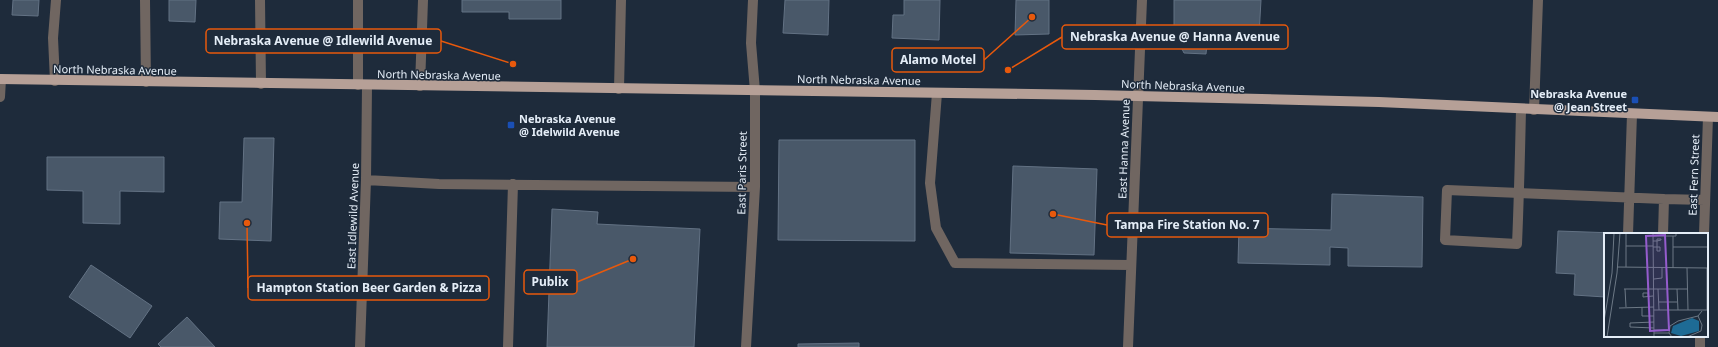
<svg xmlns="http://www.w3.org/2000/svg" width="1718" height="347" font-family="'Noto Sans',sans-serif">
	<style>
		.building { fill: #495869; stroke: #637284 }
		.lines { fill: none; stroke-linecap: round; stroke-linejoin: round }
		.minor { stroke: #706661; stroke-width: 10 }
		.major { stroke: #b6a097; stroke-width: 10 }
		.transit-dot { fill: #1a4fb4; stroke: #1e2b3b; stroke-width: 1.5 }
		.labels { text-anchor: middle; stroke-width: 3; stroke-linejoin: round; paint-order: stroke }
		.street-label { font-size: 11px; fill: #e4edf7; stroke: #1e2b3b }
		.poi-label { font-size: 11px; font-weight: bold; fill: #e4edf7; stroke: #1e2b3b; text-anchor: end }
		.inset-road { fill: none; stroke: #6d7986; stroke-width: 1 }
		.view { fill: #955ccd; fill-opacity: 0.15; stroke: #955ccd; stroke-width: 2 }
		.inset-edge { fill: none; stroke: #e4edf7; stroke-width: 2 }
		.leader { fill: none; stroke: #e8590c; stroke-width: 1.5 }
		.callout-dot { fill: #e8590c; stroke: #1e2b3b; stroke-width: 1.5 }
		.callout { fill: #1e2b3b; stroke: #e8590c; stroke-width: 1.5 }
		.callout-label { font-size: 12px; text-anchor: middle; font-weight: bold; fill: #e4edf7 }
	</style>
	<rect width="100%" height="100%" fill="#1e2b3b"/>
	<path class="building" d="M13,0H39L38,16L12,15Z
		M169,0H196L195,22L169,21Z
		M462,0H561V19H509V12H462Z
		M785,0H829L828,35L783,33Z
		M904,0H940L939,40L892,38L893,15H904Z
		M1016,0H1049V34L1015,35Z
		M1174,0H1261L1259,35L1208,33L1206,54L1184,53L1174,33Z
		M244,138H274L271,241L219,239L220,202H242Z
		M779,140H915V241L778,240Z
		M47,157H164V192L120,191V224L83,223V191L47,190Z
		M1013,166L1097,169L1094,255L1010,253Z
		M1332,194L1423,197L1422,267L1348,266V248L1330,247V265L1238,263L1239,228L1331,230Z
		M552,209L598,212L597,224L700,229L694,347H547Z
		M1558,231L1615,233L1605,234V297L1574,295L1575,274L1556,273Z
		M91,265L152,306L130,338L69,297Z
		M187,317L215,347H161L158,344Z
		M859,343V347H798V344Z"/>
	<g class="lines">
		<path class="minor" d="M145,0L146,82
			M260,0L261,84
			M358,0V85
			M55,81L53,38L56,0
			M420,86L423,0
			M619,89L621,0
			M937,93L930,183L936,228L955,263L1131,265
			M0,97L1,79
			M1521,110C1520,155 1519,199 1517,244L1445,240L1447,190L1664,199L1663,234
			M1534,110L1538,0
			M366,180L439,184L755,187
			M1664,199L1705,200
			M1628,234L1632,114
			M1704,234L1708,117
			M360,347L366,180L367,86
			M508,347L513,184
			M746,347L755,187V91L751,43L753,0
			M1128,347L1142,0
			M1700,347V336"/>
		<path class="major" d="M0,79L1095,95L1379,102L1718,117"/>
	</g>
	<g class="transit-dot">
		<rect x="1631" y="96" width="8" height="8" rx="2"/>
		<rect x="507" y="121" width="8" height="8" rx="2"/>
	</g>
	<g class="labels">
		<g class="street-label">
			<text transform="translate(115 70) rotate(1)" y="4">North Nebraska Avenue</text>
			<text transform="translate(439 75) rotate(1)" y="4">North Nebraska Avenue</text>
			<text transform="translate(859 80) rotate(1)" y="4">North Nebraska Avenue</text>
			<text transform="translate(1183 86) rotate(2)" y="4">North Nebraska Avenue</text>
			<text transform="translate(1124 149) rotate(-88)" y="4">East Hanna Avenue</text>
			<text transform="translate(742 173) rotate(-89)" y="4">East Paris Street</text>
			<text transform="translate(1694 175) rotate(-88)" y="4">East Fern Street</text>
			<text transform="translate(353 216) rotate(-88)" y="4">East Idlewild Avenue</text>
		</g>
		<g class="poi-label">
			<text x="1627" y="98">Nebraska Avenue<tspan x="1627" dy="13">@ Jean Street</tspan></text>
			<text x="519" y="123" text-anchor="start">Nebraska Avenue<tspan x="519" dy="13">@ Idelwild Avenue</tspan></text>
		</g>
	</g>
	<g transform="translate(1604 233)">
		<rect width="104" height="104" fill="#1e2b3b"/>
		<path d="M88,85L95,88V98L77,103L67,100L69,93Z" fill="#1e6b95"/>
		<path class="inset-road" d="M22,0V34M49,0L50,104M49,3H69M22,13H49M49,14H53V18H56V14H53V6H57V7L53,8H49M69,14H104M13,34L104,35M69,35V3H72V0M83,35L84,77M103,35V77M50,46L58,45V35M20,56H84M21,56L22,74M54,56L55,77M73,56L74,77M44,63V60H39V64L49,63M55,69H73M38,74V83H50M15,75L50,74M50,77H104M0,88L8,40L10,0M50,95L26,94V90L50,89M50,97H65M50,100H65M3,104L13,40L16,0M68,104L65,100L66,93L74,88L94,83L98,78M83,104L97,98L98,92L94,83"/>
		<path class="view" d="M61,2L65,97L46,98L42,3Z"/>
		<rect width="104" height="104" class="inset-edge"/>
	</g>
	<path class="leader" d="M1008 70L1062 37M513 64L441 41M1032 17L984 60M1053 214L1107 225M633 259L577 282M247 223L248 288"/>
	<g class="callout-dot">
		<circle cx="1008" cy="70" r="4"/>
		<circle cx="513" cy="64" r="4"/>
		<circle cx="1032" cy="17" r="4"/>
		<circle cx="1053" cy="214" r="4"/>
		<circle cx="633" cy="259" r="4"/>
		<circle cx="247" cy="223" r="4"/>
	</g>
	<g class="callout">
		<rect x="1062" y="25" width="226" height="24" rx="4"/>
		<rect x="206" y="29" width="235" height="24" rx="4"/>
		<rect x="892" y="48" width="92" height="24" rx="4"/>
		<rect x="1107" y="213" width="161" height="24" rx="4"/>
		<rect x="524" y="270" width="53" height="24" rx="4"/>
		<rect x="248" y="276" width="241" height="24" rx="4"/>
	</g>
	<g class="callout-label">
		<text x="1175" y="41">Nebraska Avenue @ Hanna Avenue</text>
		<text x="323" y="45">Nebraska Avenue @ Idlewild Avenue</text>
		<text x="938" y="64">Alamo Motel</text>
		<text x="1187" y="229">Tampa Fire Station No. 7</text>
		<text x="550" y="286">Publix</text>
		<text x="369" y="292">Hampton Station Beer Garden &amp; Pizza</text>
	</g>
</svg>
